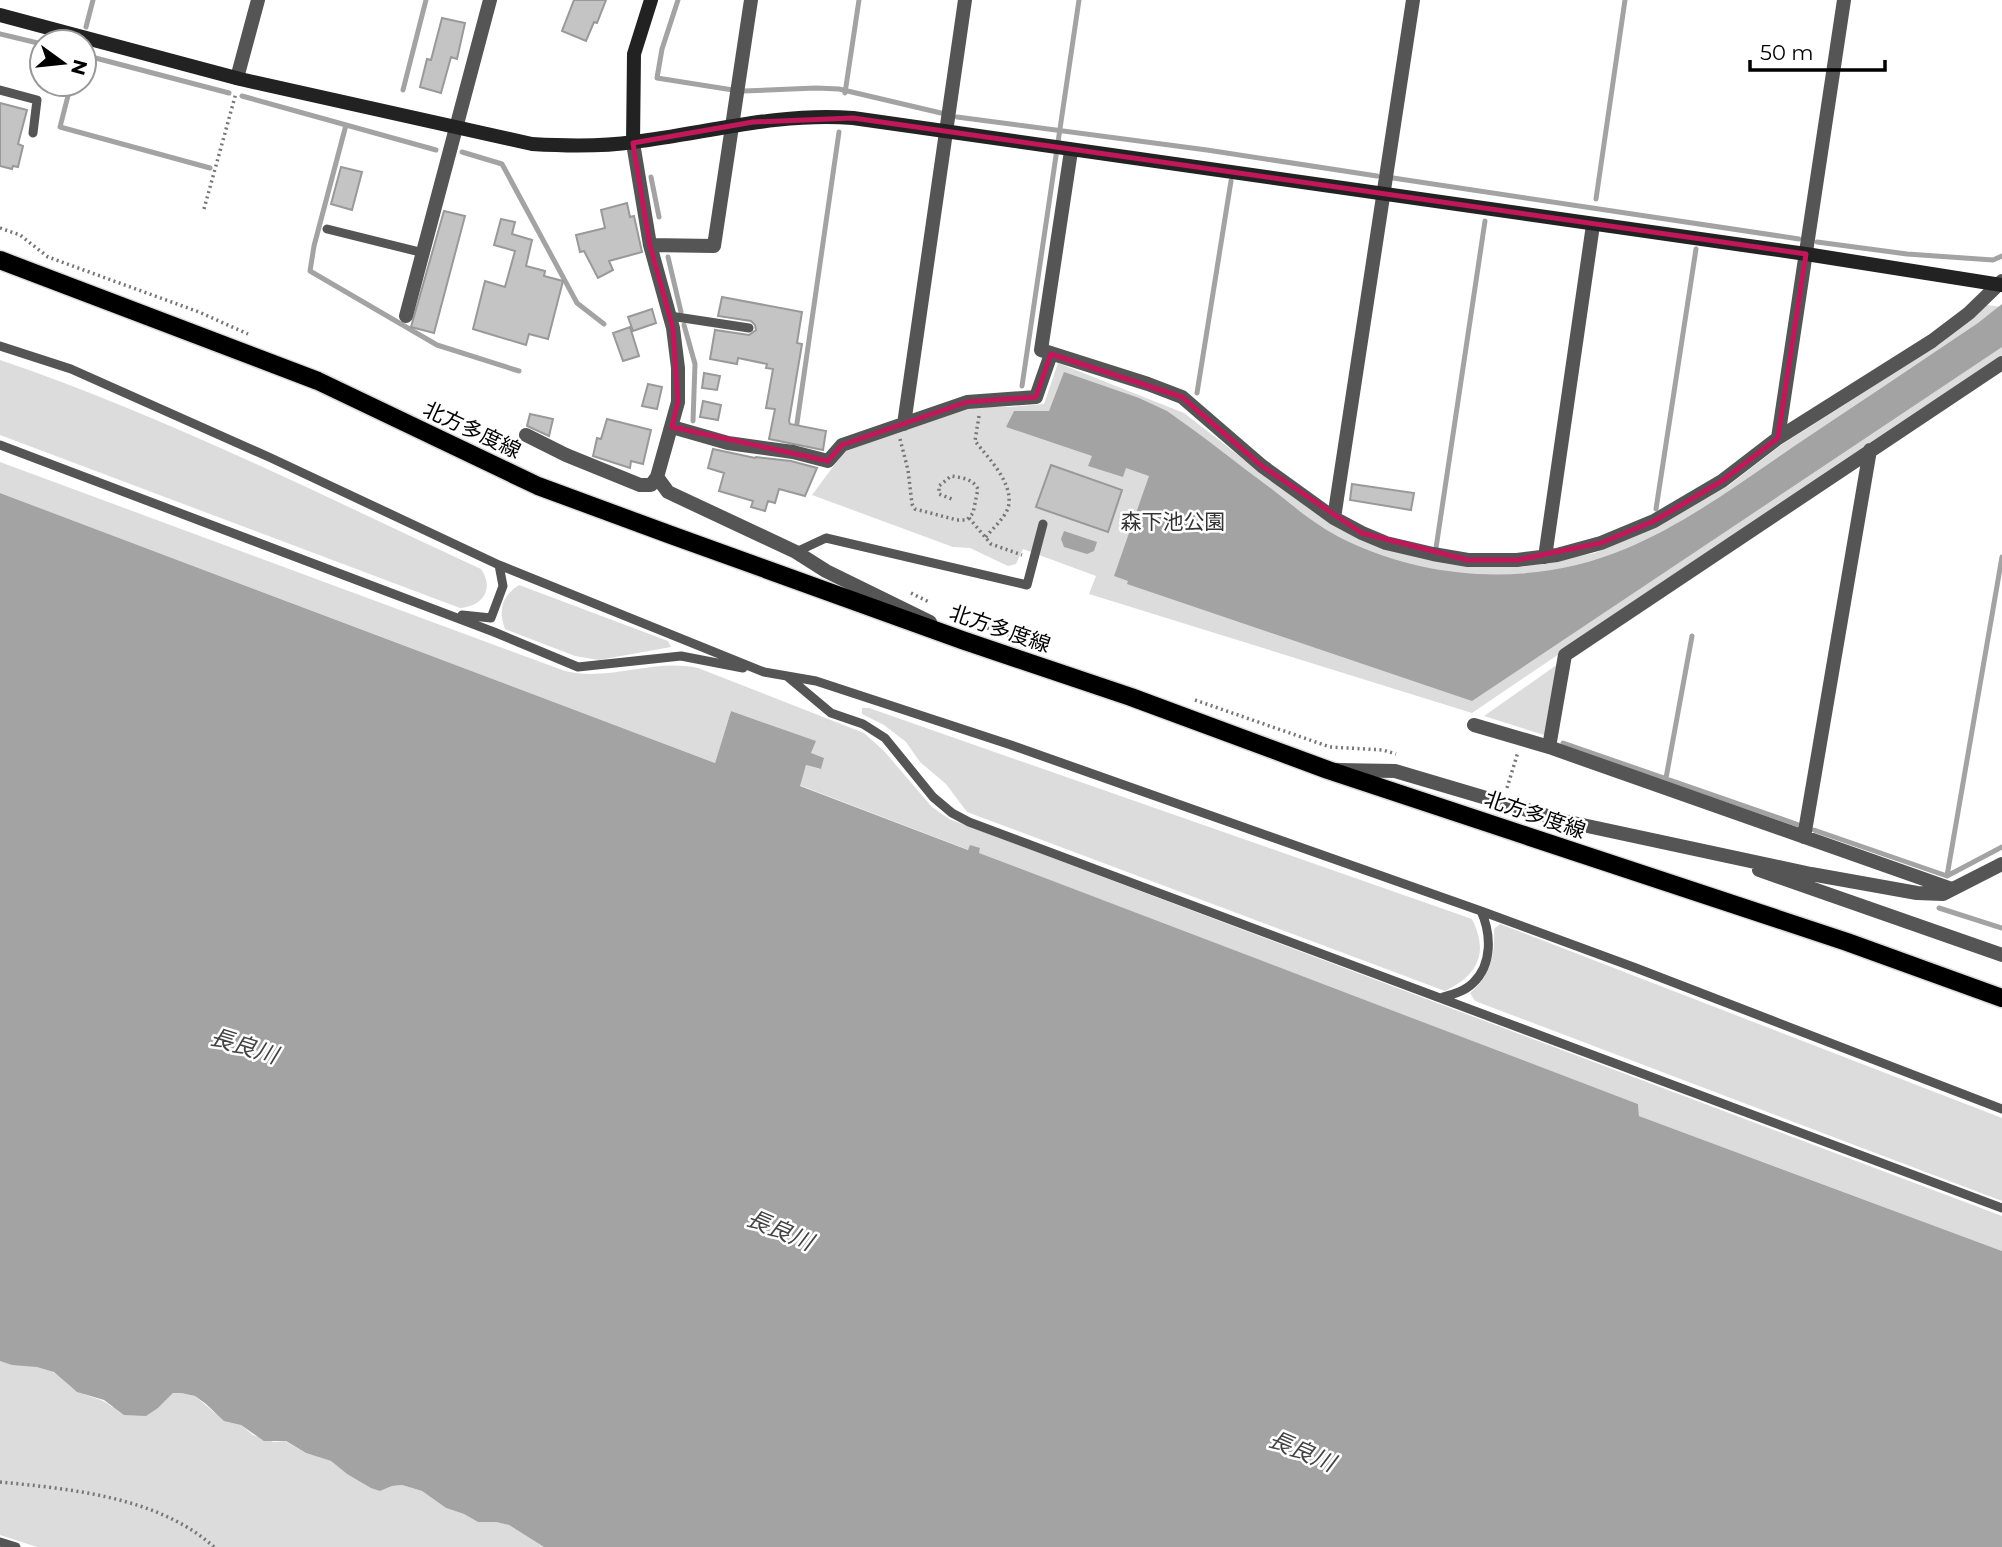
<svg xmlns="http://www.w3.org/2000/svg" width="2002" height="1547" font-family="Montserrat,'Noto Sans JP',sans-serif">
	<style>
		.green { fill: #dcdcdc }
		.water { fill: #a3a3a3 }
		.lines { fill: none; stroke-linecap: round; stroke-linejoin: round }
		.stream { stroke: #a3a3a3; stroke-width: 5 }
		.building { fill: #c4c4c4; stroke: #999; stroke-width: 2 }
		.primary-casing { stroke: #dbdbdb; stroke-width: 21 }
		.path { stroke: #777; stroke-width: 3.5; stroke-dasharray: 2 3.5; stroke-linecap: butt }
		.lane { stroke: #555; stroke-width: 9 }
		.street { stroke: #555; stroke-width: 14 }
		.secondary { stroke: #222; stroke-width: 14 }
		.primary { stroke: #000; stroke-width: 18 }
		.marked { fill: none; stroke: #c2185b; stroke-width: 5; stroke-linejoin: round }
		.labels { text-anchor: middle; stroke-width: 5; stroke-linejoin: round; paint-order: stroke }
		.street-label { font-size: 21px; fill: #000; stroke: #fff }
		.park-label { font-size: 21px; fill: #333; stroke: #fff }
		.water-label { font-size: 23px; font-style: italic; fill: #444; stroke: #fff }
	</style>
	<rect width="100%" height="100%" fill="#fff"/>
	<path class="green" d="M1987,305L2002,307V356L1898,424L1472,713L1089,594L1096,576L1023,549L1016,564L1008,566L970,548L953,547L812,495L844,452L967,407H1009L1044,404L1058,363L1184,413L1282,489L1333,525L1467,565L1523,567L1595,553L1660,525L1728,486L1781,445L1940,344Z
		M0,360C165,416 323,496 481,569C495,589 482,607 460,608L0,435Z
		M0,462L565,671C608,682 654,658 698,668L841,724L864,733L884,751L932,807L949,819L2002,1216V1251L1639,1116L1638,1104L978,853L980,849L969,850L799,785L806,765L820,769L811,753L815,741L731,711L715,763L0,493Z
		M519,585L668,641L671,647L599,660L575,656L505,629C498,610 502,596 519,585Z
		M1558,664L1547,736L1484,716Z
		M862,708H869L1472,919C1489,953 1478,975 1445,991L967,812L946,784L920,762L906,742L884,725L862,714Z
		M1500,924L2002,1118V1201L1475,1001L1470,993C1491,975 1495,955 1494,929Z
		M0,1361C18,1366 39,1363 55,1373C63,1378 69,1387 77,1391C89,1398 101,1397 112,1407L158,1408L173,1393H181L195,1396L215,1413L241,1425L253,1435L274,1442L285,1441L306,1453L331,1461L347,1474L380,1491L392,1486L402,1485L422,1491L446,1508L464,1514L478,1522H496L509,1525L544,1547H37L0,1535Z"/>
	<path class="water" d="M2002,304V347L1472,701L1127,584L1128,581L1114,576L1149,476L1126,468L1123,477L1088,466L1092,456L1006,427L1014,411H1049L1064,372L1139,398L1167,411C1203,436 1238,464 1273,490C1297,509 1319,528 1347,541C1433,582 1537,586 1625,549C1685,524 1739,484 1793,447C1854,406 1916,365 1978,323Z
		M0,493L715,763L731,711L816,741L811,753L824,758L821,769L806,765L800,786L968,850L970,845L980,848L979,853L1638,1104L1639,1116L2002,1251V1547H544L509,1525L496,1522H478L464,1514L446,1508L422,1491L402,1485L392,1486L380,1491L371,1488L347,1474L331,1461L306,1453L286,1441H264L241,1425L224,1421L206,1404L195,1396L181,1393H173L158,1408L146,1416L124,1415L104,1400L77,1392L54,1372L37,1367L12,1365L0,1361Z
		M1064,531L1097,542L1094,551L1087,554L1064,547L1061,539Z"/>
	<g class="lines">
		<path class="stream" d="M678,0L662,49L657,78L733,90
			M86,27L93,0
			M0,34L42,44
			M84,55L229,93
			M71,84L60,127L210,168
			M403,90L426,0
			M744,91L816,88L839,89L941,113
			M845,93L859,0
			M242,96L436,150
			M957,117L1207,150L1377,176
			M346,125L314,246L310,271L437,345L519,371
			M462,152L502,164L577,303L604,324
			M651,177L659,217
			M1393,178L1799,239
			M1596,199L1625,0
			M1817,242L1907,254L1993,260L2002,256
			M668,257L681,312
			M684,325L695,364L693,421
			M1022,386L1079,0
			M1197,393L1231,181
			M794,444L839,132
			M1656,509L1696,249
			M1436,548L1485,221
			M1563,743L1799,825
			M1666,778L1692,636
			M1814,830L1947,876L2002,847
			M1947,876L2002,557
			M1939,908L2002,928"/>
	</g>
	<path class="building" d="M574,0H606L597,23L594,22L586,41L562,31Z
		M442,18L465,23L457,59L451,57L441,93L420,87L427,59L431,60Z
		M0,103L27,110L18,144L23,146L18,167L13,166L12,169L0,166Z
		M341,167L362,172L352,210L331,204Z
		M627,203L630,217L634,216L642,252L609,261L613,270L598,278L584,251L580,252L576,235L605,228L601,210Z
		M444,211L465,216L434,333L411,327Z
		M501,219L515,222L512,234L532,240L526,266L545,271L544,276L563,281L548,339L529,334L526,345L473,329L485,281L505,287L515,251L494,245Z
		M722,297L802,312L797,343L802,344L789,421L790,424L826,431L823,450L769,439L775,409L766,408L773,369L766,368L767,364L738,358L737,364L710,359L715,330L749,335L756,330L755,325L751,321L718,316Z
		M652,309L656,323L633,331L628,317Z
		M630,327L639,356L623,361L613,333Z
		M704,373L720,376L717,390L702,388Z
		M648,384L662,387L657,409L642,406Z
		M703,401L721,405L718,420L700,417Z
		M530,414L553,419L549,436L527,426Z
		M607,419L651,430L643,464L631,461L630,468L593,456L597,438L601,439Z
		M713,449L755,458L756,457L791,461L817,468L805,496L779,489L775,503L768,501L765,511L751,507L753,501L719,491L724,473L708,468Z
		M1051,465L1122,490L1108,532L1036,507Z
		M1352,484L1414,493L1411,510L1350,500Z"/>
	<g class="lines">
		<defs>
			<path id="primary" d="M0,260L318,381L538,486L671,535L962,640L1131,697L1328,770L1847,942L2002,998"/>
		</defs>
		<use href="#primary" class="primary-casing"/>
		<path class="path" d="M204,209L236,93
			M0,228L20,235L48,257L199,312L248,334
			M979,416L975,441C988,458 1015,484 1008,508C1004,519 992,529 985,538
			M900,439L908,470L912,504L915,509L957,520H967L973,513L978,489C972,478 962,478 951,476L939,486V494L952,499
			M969,518L991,544L1022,555
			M911,593L929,602
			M987,628L1046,648
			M1195,700L1330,747L1383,750L1396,754
			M1507,788L1518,752
			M0,1482C71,1489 159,1497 214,1547"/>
		<path class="lane" d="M0,90L37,100L33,133
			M327,229L424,253
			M670,316L749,328
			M0,346L71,369L271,458L499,565L503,586L491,618L462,615
			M0,445L494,632L578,667L681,656L743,668
			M796,552L826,538L1027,585L1043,524
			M499,565L764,672L816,681L1011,745L1481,911L1636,968L2002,1109
			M788,677L831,713L863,724L885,738L933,797L952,813L969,822L2002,1208
			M1443,997C1454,994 1465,991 1473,983C1493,964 1491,933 1481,911
			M0,1542L16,1547"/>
		<path class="street" d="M237,78L258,0
			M633,143L650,245L673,328L678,368V402L657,477L668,492L796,552L826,571L930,622
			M1071,151L1041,350L1148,384L1182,397L1262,466L1334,518L1362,533L1386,543L1433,554L1468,560H1517L1557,555L1601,543L1654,521L1722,481L1778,438L1932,341L1969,313L2002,281
			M650,245L714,246L751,0
			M406,316L490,0
			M904,424L965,0
			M672,427L728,443L793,452L828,461L842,445L967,402L1036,397L1051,354
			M526,435L566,455L640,485H651L657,477
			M1778,438L1844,0
			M1334,518L1413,0
			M1545,557L1593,225
			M1474,725L1549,747L1952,889
			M1549,747L1565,655L2002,363
			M1337,770L1395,771L1564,821L1811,874L1917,893L1943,894L2002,864
			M1804,837L1870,450
			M1759,870L2002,955"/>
		<path class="secondary" d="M0,15L240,79L532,144C566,146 600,147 634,142C707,133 779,112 853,118L1806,254L2002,285
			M633,143L634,54L651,0"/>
		<use href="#primary" class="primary"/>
	</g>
	<path class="marked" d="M853,118L1806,254L1778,438L1722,481L1654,521L1601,543L1517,560H1468L1362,533L1262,466L1182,397L1051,354L1036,397L967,402L842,445L828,461L672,427L678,402L673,328L650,245L633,143L753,122Z"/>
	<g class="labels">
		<g class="street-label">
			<text transform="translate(472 430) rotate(25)" y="7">北方多度線</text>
			<text transform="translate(1000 629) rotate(19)" y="7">北方多度線</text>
			<text transform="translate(1535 815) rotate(19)" y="7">北方多度線</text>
		</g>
		<g class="park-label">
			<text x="1173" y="529">森下池公園</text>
		</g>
		<g class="water-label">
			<text transform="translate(244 1046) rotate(17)" y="8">長良川</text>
			<text transform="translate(780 1230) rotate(23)" y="8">長良川</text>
			<text transform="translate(1302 1451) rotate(23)" y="8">長良川</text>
		</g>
	</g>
	<g transform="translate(63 63) rotate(105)"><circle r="33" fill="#ffffff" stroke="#999999" stroke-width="2"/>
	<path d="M0-5L12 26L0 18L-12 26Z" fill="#000000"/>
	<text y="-10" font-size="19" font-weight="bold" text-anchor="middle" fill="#000000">N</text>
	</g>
	<path d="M1750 60v10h135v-10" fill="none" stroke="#000000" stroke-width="3.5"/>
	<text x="1760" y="60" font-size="21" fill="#000000" stroke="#ffffff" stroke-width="5" paint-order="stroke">50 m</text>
</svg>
